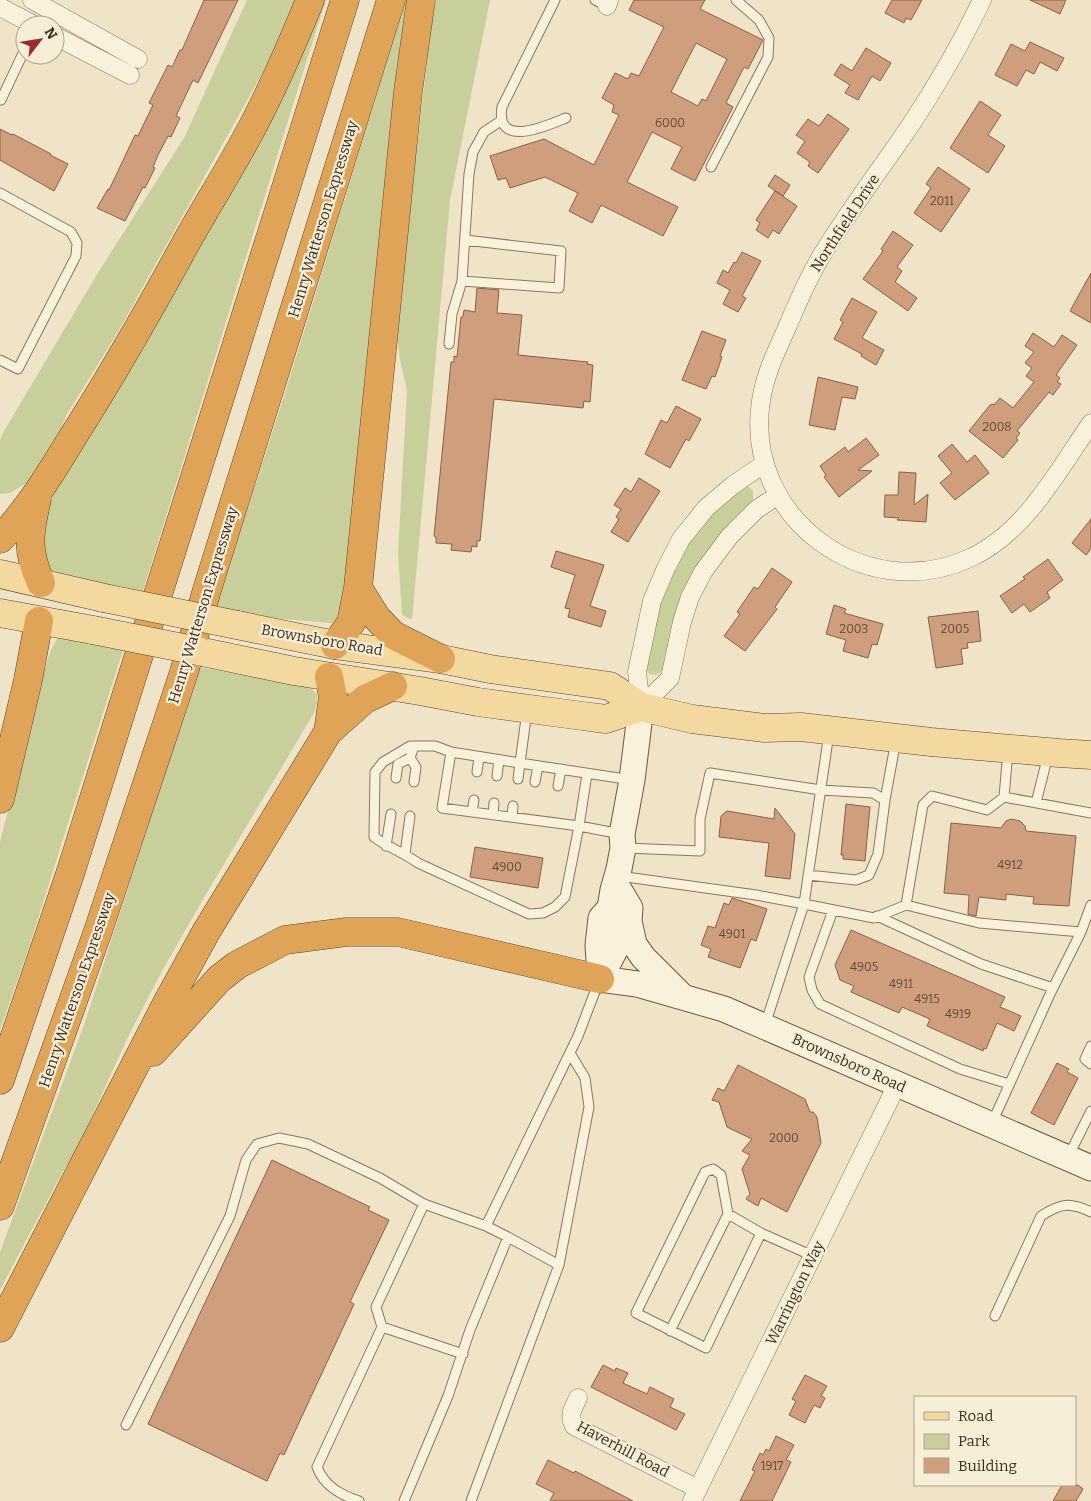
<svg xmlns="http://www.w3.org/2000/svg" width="1091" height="1501" font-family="Bitter,serif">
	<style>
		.green { fill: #c9cf9b }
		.building { fill: #cf9f7d; stroke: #8d5f41; fill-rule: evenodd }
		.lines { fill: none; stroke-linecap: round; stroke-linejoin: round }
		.lane-casing { stroke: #8d765c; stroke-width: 11 }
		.street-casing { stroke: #8d765c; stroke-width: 19 }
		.secondary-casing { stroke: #6f573f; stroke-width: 27 }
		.primary-casing { stroke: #5b4430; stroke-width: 29 }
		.highway-casing { stroke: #5b4430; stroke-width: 29 }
		.lane { stroke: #faf1dc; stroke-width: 9 }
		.street { stroke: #faf1dc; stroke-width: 18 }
		.secondary { stroke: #faf1dc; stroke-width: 25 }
		.primary { stroke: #f3d9a0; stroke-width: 28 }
		.highway { stroke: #e0a458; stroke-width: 28 }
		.primary-bridge-casing { stroke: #5b4430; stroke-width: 29; stroke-linecap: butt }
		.primary-bridge { stroke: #f3d9a0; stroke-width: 28 }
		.labels { text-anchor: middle; stroke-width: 4.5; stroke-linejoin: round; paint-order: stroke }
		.number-label { font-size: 12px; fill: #624a37 }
		.street-label { font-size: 15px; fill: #3d2e20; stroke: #f7eed8 }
	</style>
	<rect width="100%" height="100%" fill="#f0e4c8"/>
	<path class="green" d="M247,0H295L277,47L116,335L66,416L44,473L10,493L0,494V440L4,431L99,271L184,138Z
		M317,0H326L300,82L143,591L46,572L41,544L50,503L53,497L52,496Z
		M406,0H413L348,608L337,622L332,623L257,617L216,607L285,393Z
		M436,0H490L450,200L412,620L402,615L398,553L407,390L400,360L396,328L432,20Z
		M744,486L749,487L753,491V500L738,516L663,670C656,677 648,677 645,666L661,596L691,538L707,518Z
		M65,636L93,645L94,643L123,650L28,950L0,1030V842L40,686L50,652L58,637Z
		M199,667L311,688L317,695V703L314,713L202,901L161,973L128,1037L77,1149L62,1173L0,1290V1252L85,1022Z"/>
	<path class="building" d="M204,0H238L198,83L193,80L176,116L180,118L171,137L168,136L158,155L153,167L155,168L145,188L143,187L125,221L97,208L108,189L109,190L135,135L138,136L153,105L149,103L168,65L172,67L180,50H182Z
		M634,0H705L700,9L763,40L748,69L744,67L726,103L733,107L695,181L671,169L682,147L652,132L627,182L678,207L663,236L601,205L592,223L569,211L578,193L545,177L510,188L506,178L498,180L490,156L544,139L594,165L619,115L612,112L614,105L602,98L615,73L628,79L631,73L639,76L664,27L629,10ZM696,43L727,59L706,101L702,99L698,106L671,92Z
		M892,0H922L911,20L906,18L904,23L885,13Z
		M1030,0H1066L1060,14Z
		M1030,42L1064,58L1057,71L1040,62L1034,74L1026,70L1017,86L995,75L1011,44L1025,51Z
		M866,48L891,63L880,81L872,76L858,100L845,93L850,85L834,75L841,64L852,71Z
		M980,101L1001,115L988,135L1005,146L988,173L950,148Z
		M828,114L849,129L818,173L808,166L810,162L797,153L805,141L796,135L808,119L819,126Z
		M0,129L12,135L13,134L51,154L50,155L68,164L54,191L0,160Z
		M938,167L970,189L941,232L914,213L931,188L926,184Z
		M775,175L790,185L783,196L768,186Z
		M775,191L797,206L779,234L773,230L768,238L756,230L760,223L756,220Z
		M893,231L913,245L897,267L902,271L895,282L917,298L908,311L863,279L883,251L881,249Z
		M742,252L761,261L742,296L746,298L738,312L723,304L730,290L717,283L723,270L728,273L734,262L736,263Z
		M1091,273V323L1070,311Z
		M477,288L499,290L497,313L522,315L518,355L588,362L587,364L593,365L590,402L584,401L583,408L494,399L480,541H477V547L472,546L471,552L451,550L452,544L436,543V537L434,536L451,362H454V356L457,357L461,317H463L464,310L475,312Z
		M852,298L877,312L862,338L884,350L876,365L861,356L862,354L834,339L843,322L840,320Z
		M702,331L726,340L720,356L722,357L715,377L712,376L706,389L682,380Z
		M1033,333L1054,347L1062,335L1077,345L1056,375L1060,378L1057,382L1061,384L1053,395L1049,392L1017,431L1020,433L1016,438L1018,440L1003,458L969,431L990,405L995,404L1000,398L1013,408L1034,382L1026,376L1032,368L1025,363L1034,352L1025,346Z
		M818,377L858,387L855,399L842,397L835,430L809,425Z
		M676,406L701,419L689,441L686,439L670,468L645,454L661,420L667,423Z
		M866,438L879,455L858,470L872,471L839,497L824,477L826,475L820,466L845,447L848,452Z
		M952,444L967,462L975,455L989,473L955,500L940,483L952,473L938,456Z
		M899,472L916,473L914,505L928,494L926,522L897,520L899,518L884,517L885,495H898Z
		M639,478L660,491L628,542L611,532L619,519L616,517L621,509L614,505L625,488L631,492Z
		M1091,519V549L1086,555L1072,543Z
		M556,551L604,565L590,606L606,611L601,627L568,617L570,609L565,608L575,575L551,567Z
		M1048,559L1063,580L1047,592L1050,598L1030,612L1024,604L1012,613L1000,596L1025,579L1023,577Z
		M772,568L792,582L775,607L777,609L745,651L724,636L740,614L737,612L754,587L758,589Z
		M834,605L846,609L844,613L883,624L877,645L872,644L868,658L843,651L846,640L826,634Z
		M978,611L981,641L967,643L968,648L961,649L963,664L936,668L928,617Z
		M846,804L870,807L865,861L843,859V855H841Z
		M775,808L795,834L790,879L765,876L769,843L719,837L721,816L727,811L774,819Z
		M1011,819L1020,821L1025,826L1026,831L1076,836L1069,906L1033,904L1034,897L1006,894V900L979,897L976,916L968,914L969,895L944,893L951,823L1001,828L1006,821Z
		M475,847L543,858L538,888L470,877Z
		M732,898L767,909L756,941L751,939L740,968L708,957L711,949L701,945L708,926L715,928L724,903L729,905Z
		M851,930L1005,997L1000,1007L1021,1016L1014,1031L997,1023L986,1049L984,1048L983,1051L927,1026L930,1019L902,1007L899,1013L851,992L854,986L840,980L835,965Z
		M1057,1063L1069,1069L1067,1072L1078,1078L1054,1125L1031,1113Z
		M738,1065L805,1099L810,1112H813L817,1117L821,1143L787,1212L761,1198L758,1206L746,1199L750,1194L742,1169L750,1155L742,1151L752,1139L727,1127L719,1102L712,1100L718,1088L724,1091Z
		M272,1160L370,1207L368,1210L389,1220L350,1302L354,1304L284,1455L280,1453L267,1481L148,1424Z
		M603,1365L615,1371L616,1368L628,1373L623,1383L647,1394L650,1387L674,1399L670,1407L685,1414L676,1430L591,1387Z
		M805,1375L827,1386L821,1396L825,1398L820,1408L814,1405L805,1423L789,1415L796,1401L792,1399Z
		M776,1436L794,1445L786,1460L791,1462L772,1501H740L755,1471L752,1470L760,1453L763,1455L766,1449L769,1451Z
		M548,1460L574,1473L575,1471L633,1501H550L554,1493L536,1484Z
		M1062,1485H1078L1083,1489L1076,1501H1053Z"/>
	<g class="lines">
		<defs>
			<path id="lane" d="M555,0L502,107C495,150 548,125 566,118
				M595,0L607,6
				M1,100L25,49
				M711,167L768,57L769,38L759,20L736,0
				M0,193L71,232L77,243L76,256L18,369L0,360
				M462,281L559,288L561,251L465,240
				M449,344L452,314L462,281L469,174L473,152L484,132L502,120
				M527,711L520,763L451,752L442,808L579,826L621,834
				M451,752L435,746H410L383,762L375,772L374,837C388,847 404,853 418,863L529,914L543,913L555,907L565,897L579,826L587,774
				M410,758L416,767L414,782
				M477,772L479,757
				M497,776L499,760
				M396,778L398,764L410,758L414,746
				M518,779L520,763L632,780
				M535,782L538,766
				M558,786L561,769
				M1004,797L1008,751
				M885,800L896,740
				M1036,803L1048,755
				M472,812L474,800
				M493,815L494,803
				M512,817L513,806
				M386,846L391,814
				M625,848L700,851V819L710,773L821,790L873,793L885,800L878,854L869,875L856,880L808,875
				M405,854L410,816
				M619,876L756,895L804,904L829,733
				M906,905L979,923L1081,932
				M833,910L809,977L812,990L820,1004L960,1069L1009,1084
				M877,916L981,964L1053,988
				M765,1025L804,904L874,918L906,905L923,805L932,796L987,810L1004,797L1091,813
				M1091,1046L1085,1059L1091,1064
				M992,1123L1051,992L1081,932L1091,905
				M1068,1157L1091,1111
				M486,1226L578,1036L599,981
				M761,1233L706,1348L636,1313L705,1172L713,1169L721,1175L728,1214L761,1233L813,1256
				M559,1265L589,1107L585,1078L570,1053
				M995,1316L1041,1216C1061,1203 1070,1202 1091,1212
				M382,1327L463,1354
				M670,1331L728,1214
				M126,1425L230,1216L246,1160L257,1144L279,1138L308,1144L380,1178L424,1204L486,1226L508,1237L559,1265L471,1501
				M359,1501C341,1495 324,1486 317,1467L382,1327L376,1307L424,1204
				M404,1501L448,1396L470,1330L508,1237"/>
			<path id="street" d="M32,0L138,59
				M982,0C961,44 937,85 910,126C880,170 848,212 820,258C808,279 798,301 789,323C778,348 765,373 761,401C743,516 864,607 970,558C1025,533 1058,471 1091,423
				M607,6L609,0
				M0,7L34,25
				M55,36L130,75
				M641,707L637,672L652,601L666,568L681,539L706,508L733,485L764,464
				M641,707L670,678L682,622L690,597L703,572L729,537L757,509L777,496
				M578,1398C573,1409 568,1414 574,1426L698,1489
				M692,1501L897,1085"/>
			<path id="secondary" d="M615,883L630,908L629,921L634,944L643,957L681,995
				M600,977L598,945L601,918L610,908
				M600,979L637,984L724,1009L1091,1168
				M600,979L617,946L620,928L610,908L613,890L619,869L623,848L622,834L632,780L641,707"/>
			<path id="primary" d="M0,574L104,598
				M0,613L93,630
				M237,625L335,645L441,659L490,669L610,686L641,707L692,719L765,728L801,727L931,742L1059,753L1091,755
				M198,651L294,671L420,691L478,702L575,715L606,719L641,707"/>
			<path id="highway" d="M37,499C29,534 26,550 41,583
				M0,539C30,508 52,471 74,435C112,375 147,314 181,252C202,213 226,176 247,137C271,93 291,47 310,0
				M358,588L376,617L393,635L441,659
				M335,645L351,623L358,588L408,92L421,0
				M328,732L333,697L329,677
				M0,799L28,680L39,621
				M153,1052L219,979L237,965L285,940L346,932H398L600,979
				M0,1080L71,871L345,0
				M0,1206L98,931L184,672L206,593L391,0
				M0,1328L167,1003L206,932L328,732L365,699L393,686"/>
		</defs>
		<use href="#lane" class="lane-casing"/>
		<use href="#street" class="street-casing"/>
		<use href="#secondary" class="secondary-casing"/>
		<use href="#primary" class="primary-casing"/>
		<use href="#highway" class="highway-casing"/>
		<use href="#lane" class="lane"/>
		<use href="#street" class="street"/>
		<use href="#secondary" class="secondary"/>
		<use href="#primary" class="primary"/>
		<use href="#highway" class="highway"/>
		<defs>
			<path id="primary-bridge" d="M104,598L237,625
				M93,630L198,651"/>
		</defs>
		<use href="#primary-bridge" class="primary-bridge-casing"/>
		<use href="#primary-bridge" class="primary-bridge"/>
	</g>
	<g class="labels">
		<g class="number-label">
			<text x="670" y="127">6000</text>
			<text x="942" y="205">2011</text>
			<text x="997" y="431">2008</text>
			<text x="854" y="633">2003</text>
			<text x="955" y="633">2005</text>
			<text x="1010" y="869">4912</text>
			<text x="507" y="871">4900</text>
			<text x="732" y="938">4901</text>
			<text x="864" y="971">4905</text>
			<text x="901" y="988">4911</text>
			<text x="927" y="1003">4915</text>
			<text x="958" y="1018">4919</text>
			<text x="784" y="1142">2000</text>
			<text x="772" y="1470">1917</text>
		</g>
		<g class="street-label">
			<text transform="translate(323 219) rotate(-73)" y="5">Henry Watterson Expressway</text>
			<text transform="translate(845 223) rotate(-57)" y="5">Northfield Drive</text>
			<text transform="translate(203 605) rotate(-73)" y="5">Henry Watterson Expressway</text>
			<text transform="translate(322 640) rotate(10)" y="5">Brownsboro Road</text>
			<text transform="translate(77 990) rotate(-71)" y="5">Henry Watterson Expressway</text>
			<text transform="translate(849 1063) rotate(24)" y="5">Brownsboro Road</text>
			<text transform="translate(795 1293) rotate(-64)" y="5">Warrington Way</text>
			<text transform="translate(623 1449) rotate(28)" y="5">Haverhill Road</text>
		</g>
	</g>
	<rect x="914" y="1396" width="162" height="90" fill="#f7eed8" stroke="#ada18e"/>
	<rect x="924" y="1412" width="25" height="8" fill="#f3d9a0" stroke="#ada18e"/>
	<text x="958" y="1421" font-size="15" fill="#3d2e20">Road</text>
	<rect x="924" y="1434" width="25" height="15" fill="#c9cf9b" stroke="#ada18e"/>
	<text x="958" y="1446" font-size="15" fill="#3d2e20">Park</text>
	<rect x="924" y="1458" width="25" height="15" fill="#cf9f7d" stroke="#ada18e"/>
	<text x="958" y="1471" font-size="15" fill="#3d2e20">Building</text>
	<g transform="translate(40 40) rotate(59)"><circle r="24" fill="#f7eed8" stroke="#ada18e"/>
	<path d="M0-4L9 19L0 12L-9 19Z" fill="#9e2a2b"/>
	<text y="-8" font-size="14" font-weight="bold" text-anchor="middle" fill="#3d2e20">N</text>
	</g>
</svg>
